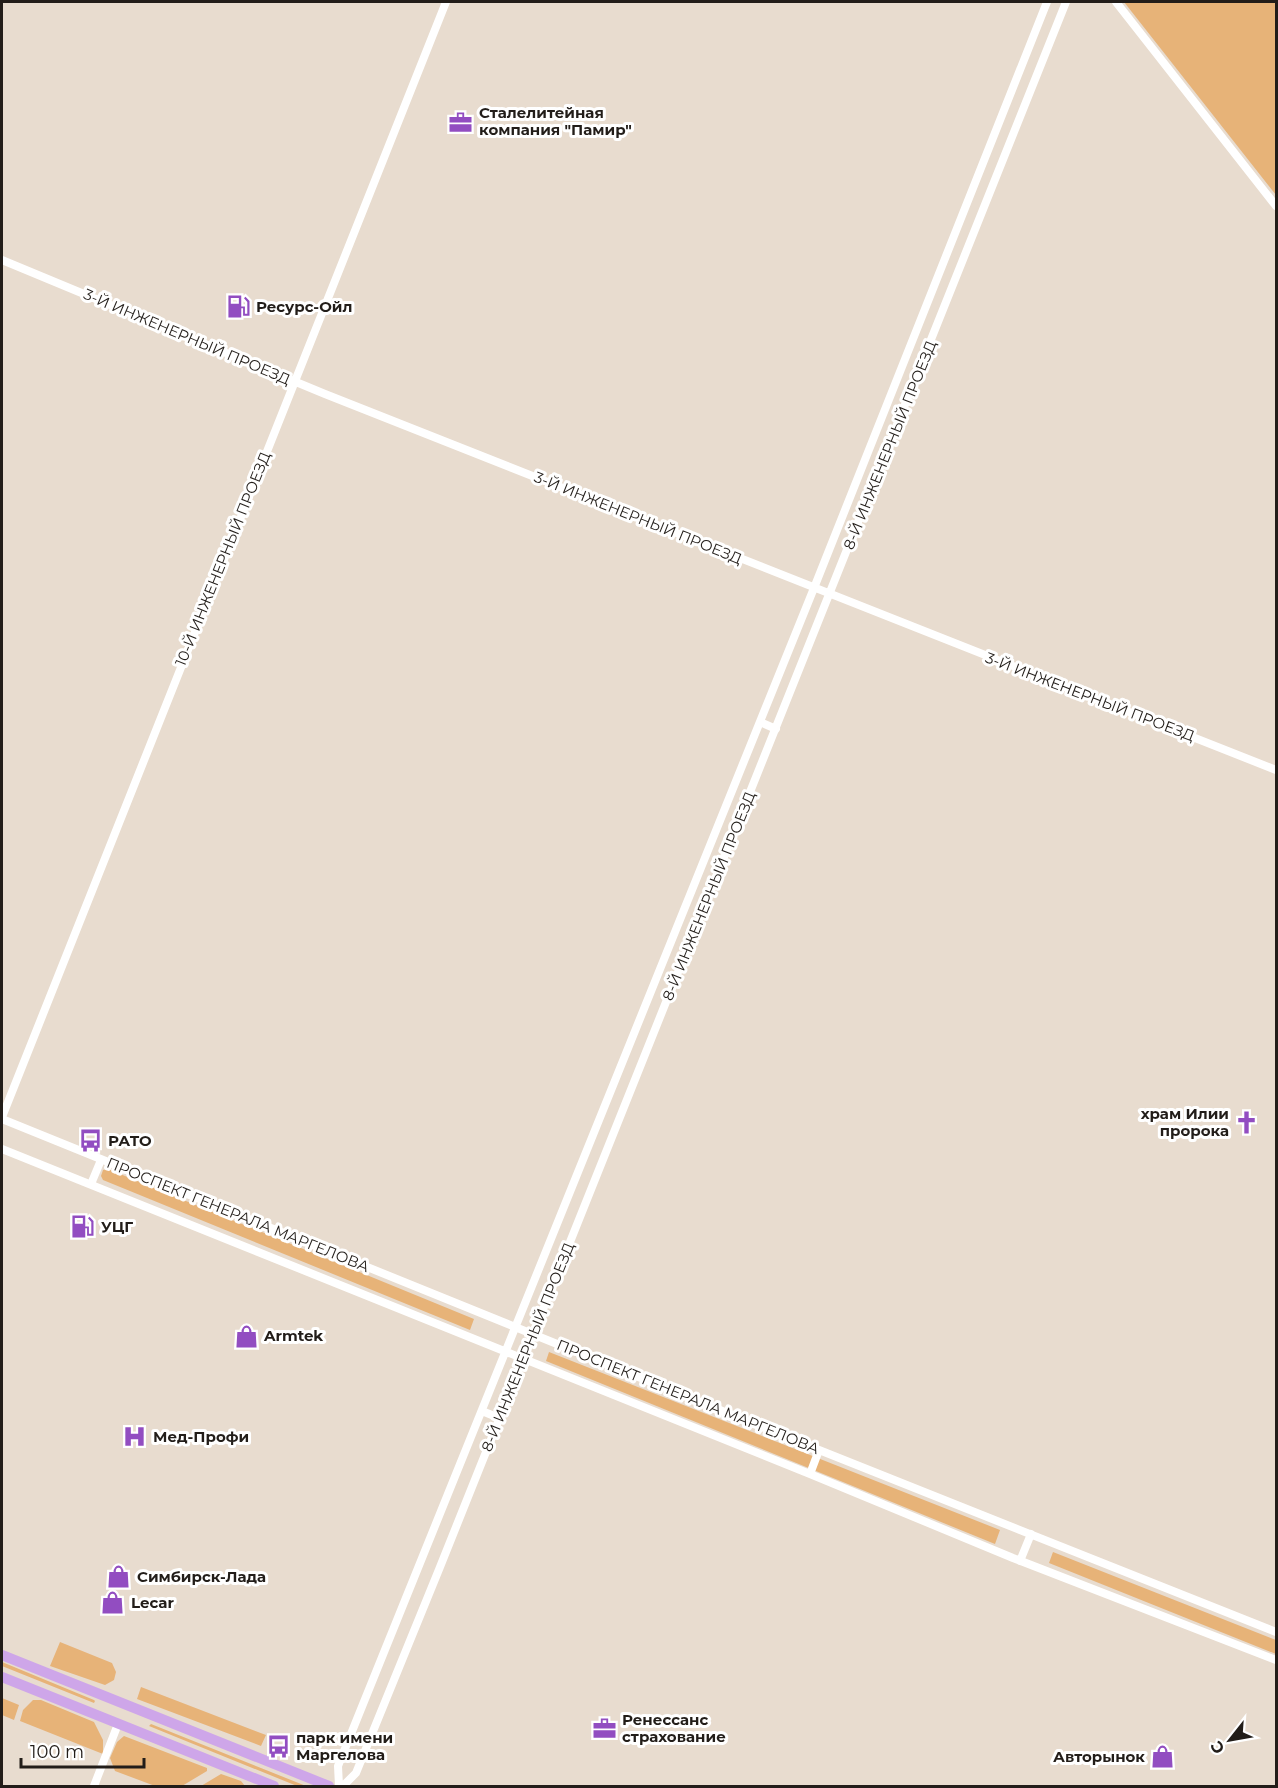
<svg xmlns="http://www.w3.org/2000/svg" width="1278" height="1788" font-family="Montserrat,sans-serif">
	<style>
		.green { fill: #e7b378 }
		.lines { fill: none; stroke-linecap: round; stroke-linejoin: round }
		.minor { stroke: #fff; stroke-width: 8 }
		.major { stroke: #cea6e9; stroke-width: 10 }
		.labels { text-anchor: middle; stroke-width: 6; stroke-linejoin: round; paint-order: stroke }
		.poi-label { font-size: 15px; font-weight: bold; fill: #221d19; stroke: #fff; text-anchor: start }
		.street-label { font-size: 15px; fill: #221d19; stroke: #fff }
	</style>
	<rect width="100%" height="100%" fill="#e8dccf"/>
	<path class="green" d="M1124,2H1276V195Z
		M108,1169L474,1319L470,1330L103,1180L101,1176L103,1170Z
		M549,1352L1000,1530L995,1544L546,1361Z
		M1053,1552L1276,1640V1654L1049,1563Z
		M60,1642L112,1663L116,1672L114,1680L105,1685L50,1666Z
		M2,1662L94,1700L95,1701L94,1703L2,1666Z
		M141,1687L266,1735L261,1746L137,1699Z
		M2,1698L19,1705L14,1720L2,1715Z
		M33,1700H41L94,1722L103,1740V1754L20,1721L23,1710Z
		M151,1724L306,1786H297L149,1726Z
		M124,1736L207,1768V1771L182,1786H155L115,1771L110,1758L117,1742Z
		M221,1774L241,1781L245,1786H201Z"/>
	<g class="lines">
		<path class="minor" d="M1116,2L1276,206
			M2,260L325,394L1276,770
			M760,722L776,729
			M2,1117L446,2
			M2,1119L799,1442L1276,1632
			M2,1149L810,1474L1013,1558L1276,1660
			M91,1184L101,1160
			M482,1411L499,1418
			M810,1474L819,1450
			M1020,1561L1031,1534
			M94,1786L118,1724
			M339,1786L338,1766L814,588L1047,2
			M343,1786L356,1773L440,1567L1066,2"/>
		<path class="major" d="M2,1655L329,1786
			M2,1677L274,1786"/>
	</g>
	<defs>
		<symbol id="office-bare" viewBox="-9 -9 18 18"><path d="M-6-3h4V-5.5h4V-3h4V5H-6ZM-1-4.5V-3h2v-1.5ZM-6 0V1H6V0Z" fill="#924dc1" stroke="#fff" stroke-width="2.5" paint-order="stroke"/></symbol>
		<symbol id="fuel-bare" viewBox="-9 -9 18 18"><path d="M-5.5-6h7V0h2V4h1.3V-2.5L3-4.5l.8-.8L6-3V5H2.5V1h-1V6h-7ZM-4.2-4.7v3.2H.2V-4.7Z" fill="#924dc1" stroke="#fff" stroke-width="2.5" paint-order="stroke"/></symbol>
		<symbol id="church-bare" viewBox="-9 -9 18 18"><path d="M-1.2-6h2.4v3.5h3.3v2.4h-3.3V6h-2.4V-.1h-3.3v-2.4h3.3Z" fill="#924dc1" stroke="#fff" stroke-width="2.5" paint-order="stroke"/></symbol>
		<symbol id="bus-bare" viewBox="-9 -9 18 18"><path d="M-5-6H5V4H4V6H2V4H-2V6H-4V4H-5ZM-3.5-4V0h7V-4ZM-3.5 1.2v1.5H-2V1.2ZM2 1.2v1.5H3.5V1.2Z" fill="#924dc1" stroke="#fff" stroke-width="2.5" paint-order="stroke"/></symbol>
		<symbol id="shop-bare" viewBox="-9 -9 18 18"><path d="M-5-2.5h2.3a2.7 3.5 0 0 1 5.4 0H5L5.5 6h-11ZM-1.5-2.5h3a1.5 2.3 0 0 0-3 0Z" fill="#924dc1" stroke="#fff" stroke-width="2.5" paint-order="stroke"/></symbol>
		<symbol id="hospital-bare" viewBox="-9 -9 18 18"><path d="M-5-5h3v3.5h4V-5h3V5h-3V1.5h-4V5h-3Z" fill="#924dc1" stroke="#fff" stroke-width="2.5" paint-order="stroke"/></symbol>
	</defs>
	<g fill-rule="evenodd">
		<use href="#office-bare" x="444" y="106" width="33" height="33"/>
		<use href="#fuel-bare" x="222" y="290" width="33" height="33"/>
		<use href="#church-bare" x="1230" y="1106" width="33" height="33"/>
		<use href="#bus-bare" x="74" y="1124" width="33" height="33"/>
		<use href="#fuel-bare" x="66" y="1210" width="33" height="33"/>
		<use href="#shop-bare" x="230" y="1320" width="33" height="33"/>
		<use href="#hospital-bare" x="118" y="1420" width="33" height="33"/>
		<use href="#shop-bare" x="102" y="1560" width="33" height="33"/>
		<use href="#shop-bare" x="96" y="1586" width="33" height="33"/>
		<use href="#office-bare" x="588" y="1712" width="33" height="33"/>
		<use href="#bus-bare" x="262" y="1730" width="33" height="33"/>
		<use href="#shop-bare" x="1146" y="1740" width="33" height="33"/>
	</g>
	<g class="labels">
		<g class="poi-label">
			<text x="479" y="118">Сталелитейная<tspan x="479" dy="17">компания "Памир"</tspan></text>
			<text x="256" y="312">Ресурс-Ойл</text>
			<text x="1229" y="1119" text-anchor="end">храм Илии<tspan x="1229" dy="17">пророка</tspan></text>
			<text x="108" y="1146">РАТО</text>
			<text x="101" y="1232">УЦГ</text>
			<text x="264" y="1341">Armtek</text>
			<text x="153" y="1442">Мед-Профи</text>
			<text x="137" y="1582">Симбирск-Лада</text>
			<text x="131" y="1608">Lecar</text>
			<text x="622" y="1725">Ренессанс<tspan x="622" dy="17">страхование</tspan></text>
			<text x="296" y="1743">парк имени<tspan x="296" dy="17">Маргелова</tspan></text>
			<text x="1145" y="1762" text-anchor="end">Авторынок</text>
		</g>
		<g class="street-label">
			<text transform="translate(187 337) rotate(23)" y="5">3-Й ИНЖЕНЕРНЫЙ ПРОЕЗД</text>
			<text transform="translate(890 445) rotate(-68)" y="5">8-Й ИНЖЕНЕРНЫЙ ПРОЕЗД</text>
			<text transform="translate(638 518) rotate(22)" y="5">3-Й ИНЖЕНЕРНЫЙ ПРОЕЗД</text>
			<text transform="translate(223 559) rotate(-68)" y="5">10-Й ИНЖЕНЕРНЫЙ ПРОЕЗД</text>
			<text transform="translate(1090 697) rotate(21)" y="5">3-Й ИНЖЕНЕРНЫЙ ПРОЕЗД</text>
			<text transform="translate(709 896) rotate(-68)" y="5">8-Й ИНЖЕНЕРНЫЙ ПРОЕЗД</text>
			<text transform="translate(238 1215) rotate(22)" y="5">ПРОСПЕКТ ГЕНЕРАЛА МАРГЕЛОВА</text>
			<text transform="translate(528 1347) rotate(-68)" y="5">8-Й ИНЖЕНЕРНЫЙ ПРОЕЗД</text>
			<text transform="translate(688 1397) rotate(22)" y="5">ПРОСПЕКТ ГЕНЕРАЛА МАРГЕЛОВА</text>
		</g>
	</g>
	<rect width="1278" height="1788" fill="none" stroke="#221d19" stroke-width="6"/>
	<g transform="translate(1230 1740) rotate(239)" stroke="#ffffff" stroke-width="4.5" paint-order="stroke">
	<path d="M0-4.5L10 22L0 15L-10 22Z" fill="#221d19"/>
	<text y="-9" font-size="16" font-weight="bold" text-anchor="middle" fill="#221d19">С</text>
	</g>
	<path d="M21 1758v9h123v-9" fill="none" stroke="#221d19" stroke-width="3"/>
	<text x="30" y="1758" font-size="18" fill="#221d19" stroke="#ffffff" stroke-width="4.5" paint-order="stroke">100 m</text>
</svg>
